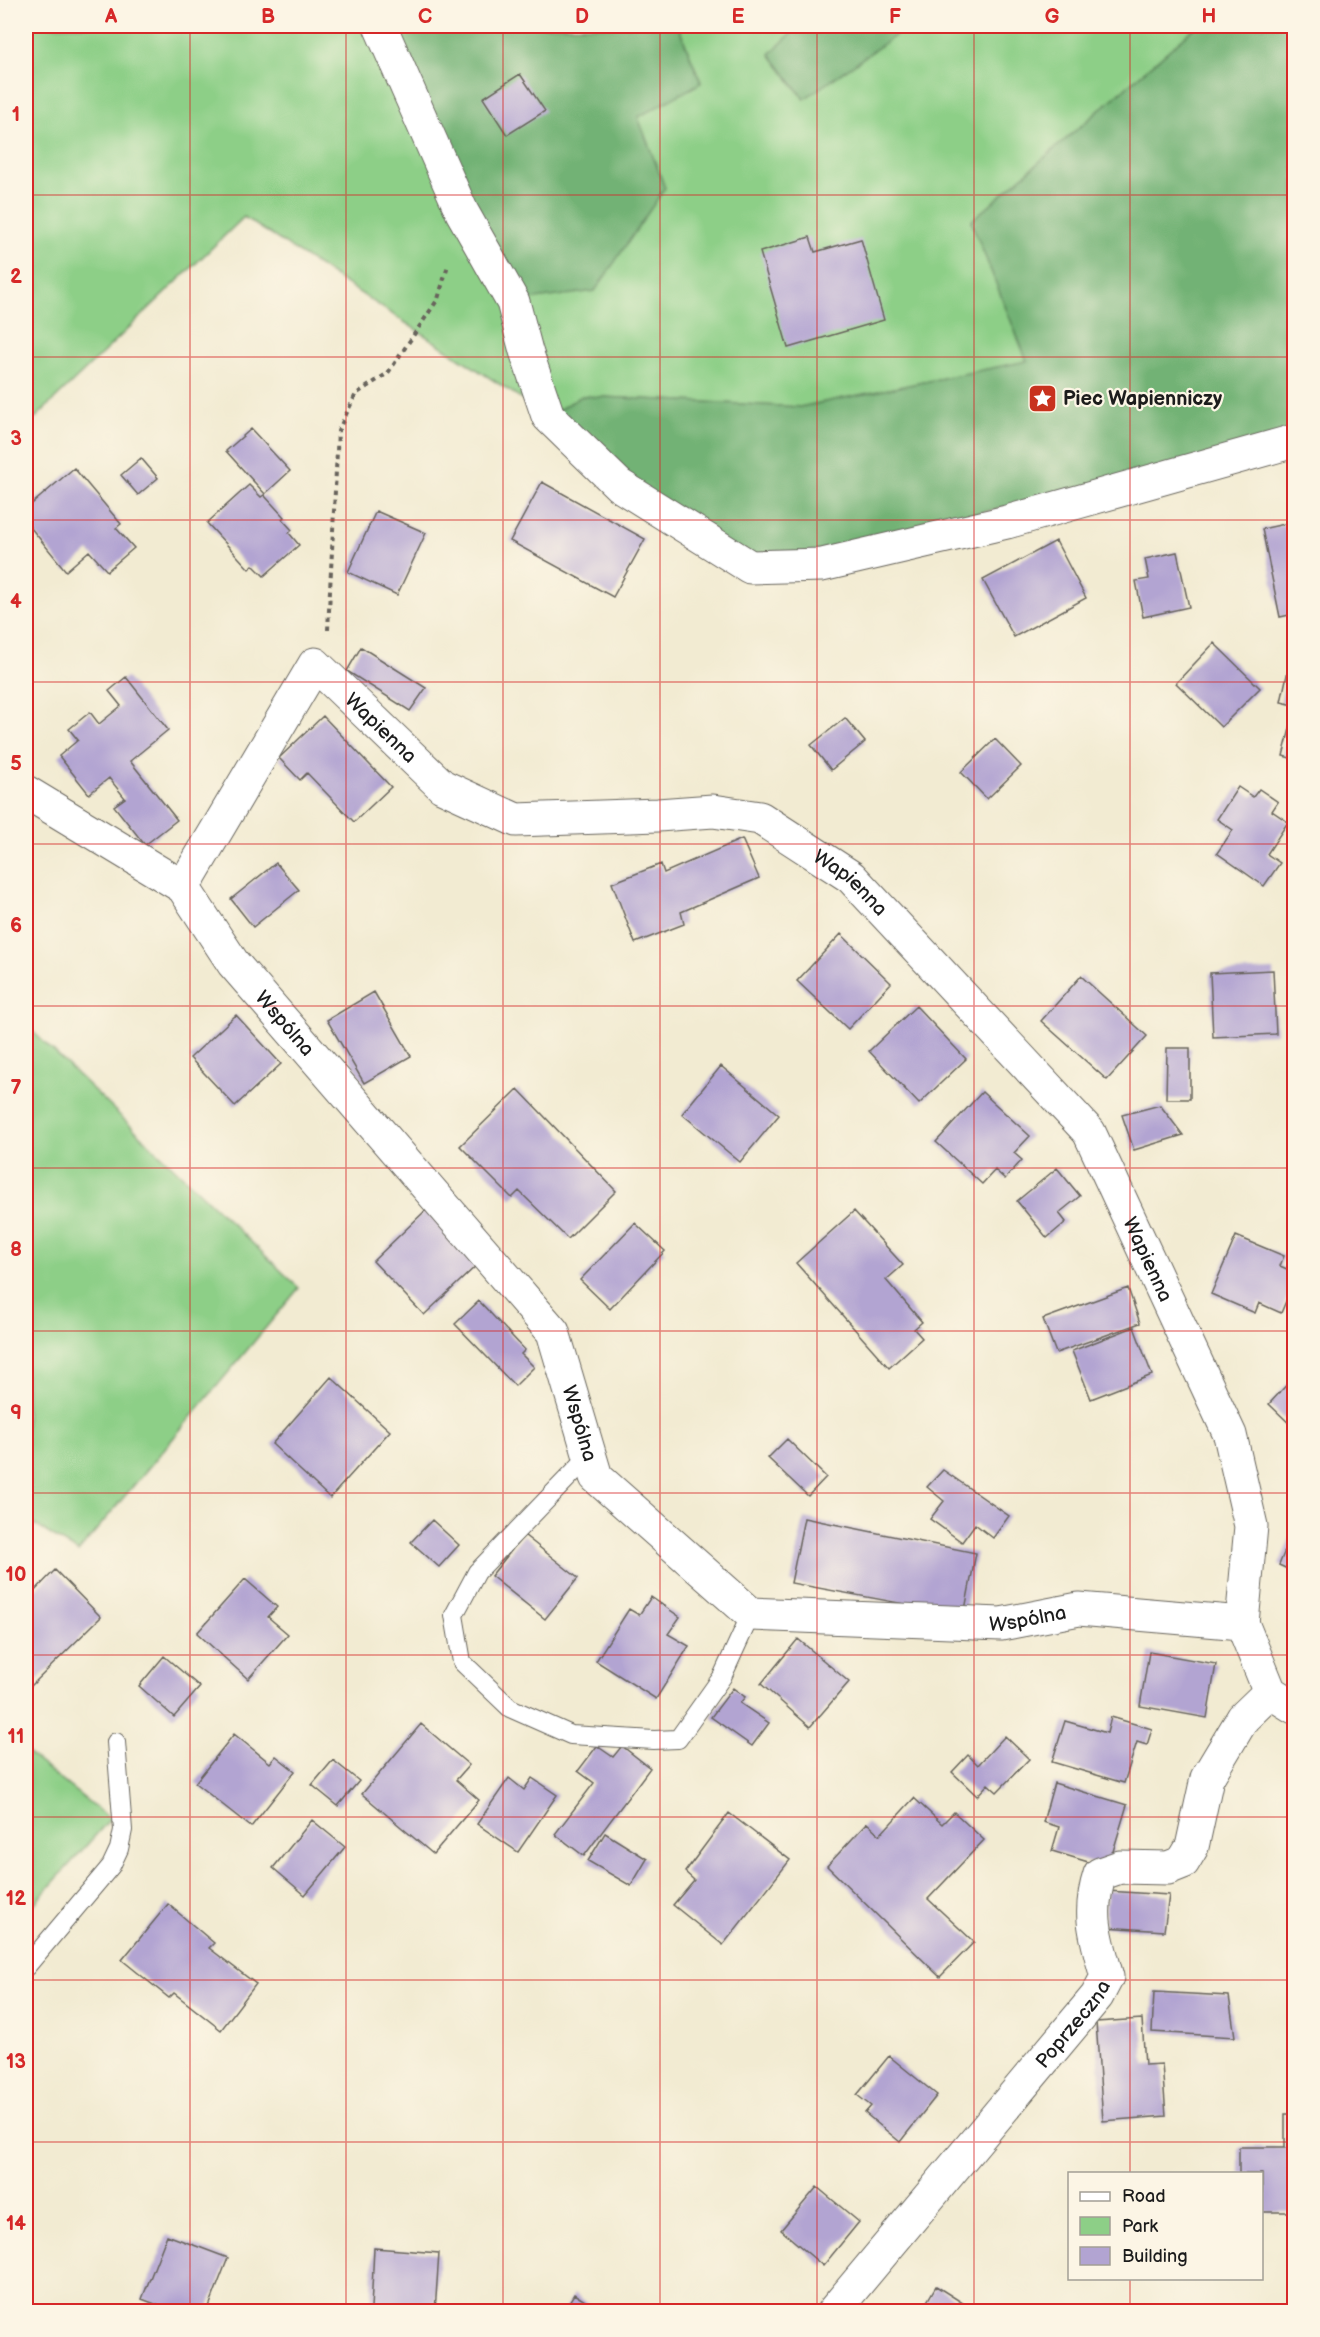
<svg xmlns="http://www.w3.org/2000/svg" width="1320" height="2337" font-family="'Balsamiq Sans',sans-serif">
	<style>
		.green { fill: #8dcf87; stroke: #547652; stroke-width: 1.5 }
		.forest { fill: #72b274; stroke: #476748; stroke-width: 1.5 }
		.building { fill: #b2a4d2 }
		.lines { fill: none; stroke-linecap: round; stroke-linejoin: round }
		.lane-casing { stroke: #67645c; stroke-width: 20 }
		.street-casing { stroke: #67645c; stroke-width: 35 }
		.path { stroke: #67645c; stroke-width: 4; stroke-dasharray: 4.5 4.5; stroke-linecap: butt }
		.lane { stroke: #fff; stroke-width: 18 }
		.street { stroke: #fff; stroke-width: 33 }
		.grid { fill: none; stroke: #d62828; stroke-width: 1.5; stroke-opacity: 0.55 }
		.labels { text-anchor: middle; stroke-width: 4.5; stroke-linejoin: round; paint-order: stroke }
		.poi-label { font-size: 20px; font-weight: bold; fill: #1c1c1c; stroke: #fcf5e5; text-anchor: start }
		.street-label { font-size: 20px; fill: #1c1c1c; stroke: #fcf5e5 }
		.neatline { fill: none; stroke: #d62828; stroke-width: 2 }
		.grid-label { font-size: 20px; text-anchor: middle; font-weight: bold; fill: #d62828 }
	</style>
	<rect width="100%" height="100%" fill="#fcf5e5"/>
	<filter id="ink" filterUnits="userSpaceOnUse"><feTurbulence type="fractalNoise" baseFrequency=".0167" numOctaves="2"/><feDisplacementMap in="SourceGraphic" scale="12" xChannelSelector="R" yChannelSelector="G"/><feConvolveMatrix kernelMatrix="1 2 1 2 8 2 1 2 1" color-interpolation-filters="sRGB"/></filter>
	<filter id="wash" filterUnits="userSpaceOnUse"><feTurbulence type="fractalNoise" baseFrequency=".008" numOctaves="4" result="noise"/><feDisplacementMap in="SourceGraphic" scale="24" xChannelSelector="R" yChannelSelector="G"/><feGaussianBlur stdDeviation="1.35" result="paint"/><feColorMatrix in="noise" values="0 0 0 0 0 0 0 0 0 0 0 0 0 0 0 0 0 1.4 0 .05"/><feComposite in="paint" operator="in"/></filter>
	<g filter="url(#wash)">
		<rect width="100%" height="100%" fill="#f2ebd2"/>
		<path class="green" d="M26,26H380L638,117L701,82L678,26H799L770,54L804,99L909,26H1197L971,221L1028,361L800,407L582,396L548,416L244,217L26,427Z
			M26,1025L299,1288L78,1552L26,1519Z
			M26,1752L110,1819L26,1913Z"/>
		<path class="forest" d="M387,26H678L701,83L638,117L665,188L595,291L513,302Z
			M799,26H909L804,99L770,54Z
			M1197,26H1294V439L750,567L548,416L582,396L800,407L1027,361L971,221Z"/>
		<g id="blocks">
			<path class="building" d="M520,74L545,111L507,135L483,98Z
				M810,237L815,252L861,239L884,320L788,348L760,252Z
				M251,429L290,471L265,494L226,451Z
				M141,458L158,478L138,495L121,475Z
				M74,468L121,524L116,528L134,548L107,571L89,551L66,571L26,522V509Z
				M542,482L645,539L613,597L510,541Z
				M249,485L261,497L264,495L284,517L282,519L292,530L289,533L299,545L264,576L253,565L249,569L207,523Z
				M376,511L426,533L397,595L348,572Z
				M1294,522V614L1280,617L1262,529Z
				M1056,541L1086,598L1014,637L983,580Z
				M1177,552L1189,607L1143,617L1136,581L1149,579L1145,559Z
				M1214,643L1260,688L1221,727L1176,683Z
				M361,647L426,688L410,711L347,671Z
				M1292,652L1294,653V705L1281,702Z
				M126,677L168,730L130,761L177,820L145,845L114,806L125,798L109,778L89,794L59,756L78,740L69,729L90,712L99,724L121,706L109,691Z
				M1294,713V759L1283,756Z
				M323,716L391,787L354,822L307,773L300,780L279,758Z
				M845,718L865,742L831,770L811,745Z
				M995,739L1021,766L987,799L961,772Z
				M1238,787L1253,797L1259,789L1278,802L1272,811L1288,822L1267,854L1280,863L1264,886L1217,853L1233,830L1217,819Z
				M742,839L759,878L681,912L684,924L635,943L612,883L661,864L664,873Z
				M276,863L299,890L253,927L231,899Z
				M841,934L891,983L848,1029L797,981Z
				M1273,970L1276,1034L1213,1037L1210,973Z
				M1081,976L1147,1036L1107,1080L1041,1021Z
				M374,992L411,1056L364,1083L327,1020Z
				M916,1006L966,1059L919,1104L869,1051Z
				M236,1015L281,1064L235,1106L190,1058Z
				M1167,1048H1190V1099H1166Z
				M721,1066L779,1115L740,1162L682,1114Z
				M518,1089L616,1191L568,1239L519,1191L512,1198L460,1146Z
				M982,1092L1030,1136L1014,1153L1022,1160L1005,1179L995,1170L982,1184L936,1142Z
				M1160,1105L1183,1135L1134,1150L1122,1115Z
				M1057,1168L1080,1196L1059,1213L1066,1222L1047,1238L1017,1201Z
				M426,1210L477,1265L424,1315L373,1261Z
				M854,1211L903,1265L886,1280L922,1322L914,1329L922,1338L889,1368L796,1263Z
				M635,1223L665,1251L610,1309L580,1280Z
				M1236,1236L1284,1256L1280,1266L1294,1272V1282L1281,1313L1259,1303L1255,1313L1211,1294Z
				M1128,1288L1140,1323L1056,1353L1043,1319Z
				M479,1301L525,1350L521,1354L534,1367L515,1386L455,1324Z
				M1134,1327L1152,1375L1091,1399L1072,1351Z
				M331,1377L390,1431L330,1498L272,1444Z
				M1294,1377V1428L1269,1404Z
				M787,1439L826,1477L808,1496L768,1458Z
				M943,1470L1009,1516L993,1538L975,1524L962,1542L930,1519L944,1501L927,1487Z
				M804,1518L976,1553L964,1615L791,1583Z
				M432,1520L459,1545L439,1567L411,1542Z
				M1294,1529V1572L1279,1565Z
				M524,1535L578,1578L545,1619L491,1576Z
				M55,1570L101,1617L29,1688L26,1685V1600Z
				M245,1579L277,1607L268,1617L288,1634L248,1679L197,1633Z
				M651,1597L680,1617L668,1634L689,1646L656,1699L596,1661L629,1609L639,1615Z
				M798,1639L849,1682L810,1727L761,1684Z
				M1149,1652L1216,1664L1207,1718L1140,1706Z
				M164,1656L200,1687L174,1717L139,1686Z
				M733,1688L745,1697L740,1703L769,1723L752,1746L711,1717Z
				M1111,1717L1152,1729L1147,1745L1137,1742L1124,1783L1052,1762L1065,1721L1107,1733Z
				M421,1724L469,1765L456,1780L479,1800L433,1854L362,1794Z
				M234,1734L270,1763L276,1756L295,1771L251,1827L195,1783Z
				M1005,1736L1029,1759L997,1792L988,1784L977,1796L952,1772L968,1755L978,1765Z
				M597,1746L613,1757L622,1746L650,1768L584,1856L555,1834L594,1783L578,1771Z
				M333,1760L359,1781L338,1806L312,1785Z
				M509,1778L524,1790L532,1778L557,1795L518,1852L477,1824Z
				M1054,1783L1127,1805L1108,1868L1052,1851L1059,1827L1043,1822Z
				M914,1798L942,1824L954,1812L984,1840L928,1899L974,1942L940,1977L827,1866L867,1823L880,1835Z
				M729,1813L790,1860L723,1945L673,1905L694,1880L685,1872Z
				M312,1820L345,1847L305,1895L273,1868Z
				M605,1833L647,1859L631,1886L588,1861Z
				M1107,1891L1169,1895L1164,1931L1105,1927Z
				M168,1904L214,1943L209,1948L256,1984L221,2030L174,1993L169,1998L122,1960Z
				M1154,1992L1229,1996L1235,2037L1152,2032Z
				M1142,2019L1145,2065L1162,2064L1166,2116L1103,2121L1096,2022Z
				M889,2056L937,2095L900,2142L865,2113L871,2106L857,2095Z
				M1285,2114H1294V2212H1262V2174H1239V2147H1285Z
				M817,2187L859,2222L823,2266L781,2230Z
				M167,2235L228,2258L207,2312H176L142,2299Z
				M374,2248L439,2253L435,2312L371,2309Z
				M936,2286L977,2312H921Z
				M574,2294L602,2312H563Z"/>
		</g>
	</g>
	<g filter="url(#ink)">
		<use href="#blocks" fill-opacity="0" stroke="#67645c" stroke-width="1.5"/>
		<g class="lines">
			<defs>
				<path id="lane" d="M590,1455L477,1572L454,1615L462,1662L510,1708L571,1735L654,1740L678,1739L722,1677L751,1614
					M26,1967L111,1866L119,1849L123,1830L116,1742"/>
				<g id="street">
					<path d="M380,26L462,212L513,302L526,351L548,416L619,485L750,567L822,565L1007,522L1294,441"/>
					<path id="s1" d="M26,792L183,887L233,963L553,1332L596,1477L751,1614L1001,1624L1079,1609L1242,1623L1270,1692L1294,1707"/>
					<path id="s2" d="M183,887L315,664L442,786L516,820L658,815L713,811L760,818L851,877L1089,1132L1230,1435L1251,1526L1242,1623"/>
					<path id="s3" d="M833,2312L1097,1996L1107,1977C1096,1937 1087,1914 1100,1874L1120,1867L1168,1868L1183,1862L1192,1847L1207,1778L1243,1718L1270,1692"/>
				</g>
			</defs>
			<use href="#lane" class="lane-casing"/>
			<use href="#street" class="street-casing"/>
			<path class="path" d="M328,630L338,431L356,394L388,373L438,299L448,265"/>
			<use href="#lane" class="lane"/>
			<use href="#street" class="street"/>
		</g>
	</g>
	<path class="grid" d="M190,26V2312M346,26V2312M503,26V2312M660,26V2312M817,26V2312M974,26V2312M1130,26V2174M26,195H1294M26,357H1294M26,520H1294M26,682H1294M26,844H1294M26,1006H1294M26,1168H1294M26,1331H1294M26,1493H1294M26,1655H1294M26,1817H1294M26,1980H1294M26,2142H1294M1130,2278V2312"/>
	<defs>
		<symbol id="sight-square" viewBox="-11 -11 22 22"><rect x="-9" y="-9" width="18" height="18" rx="4" fill="#c8321e" stroke="#fcf5e5"/><path d="M0-6L1.8-2.2L6-1.7L2.9 1.2L3.7 5.4L0 3.3L-3.7 5.4L-2.9 1.2L-6-1.7L-1.8-2.2Z" fill="#fff"/></symbol>
	</defs>
	<g fill-rule="evenodd">
		<use href="#sight-square" x="1026" y="382" width="33" height="33"/>
	</g>
	<g class="labels">
		<g class="poi-label">
			<text x="1063" y="405">Piec Wapienniczy</text>
		</g>
		<g class="street-label">
			<text dy="7" stroke="none"><textPath href="#s2" startOffset="351">Wapienna</textPath></text>
			<text dy="7" stroke="none"><textPath href="#s2" startOffset="873">Wapienna</textPath></text>
			<text dy="7" stroke="none"><textPath href="#s1" startOffset="354">Wspólna</textPath></text>
			<text dy="7" stroke="none"><textPath href="#s2" startOffset="1359">Wapienna</textPath></text>
			<text dy="7" stroke="none"><textPath href="#s1" startOffset="858">Wspólna</textPath></text>
			<text dy="7" stroke="none"><textPath href="#s1" startOffset="1398">Wspólna</textPath></text>
			<text dy="7" stroke="none"><textPath href="#s3" startOffset="375">Poprzeczna</textPath></text>
		</g>
	</g>
	<rect width="1320" height="2337" fill="none" stroke="#fcf5e5" stroke-width="66"/>
	<rect x="1068" y="2172" width="195" height="108" fill="#fcf5e5" stroke="#a29e95" stroke-width="1.5"/>
	<rect x="1080" y="2192" width="30" height="9" fill="#ffffff" stroke="#a29e95" stroke-width="1.5"/>
	<text x="1122" y="2202" font-size="18" fill="#1c1c1c">Road</text>
	<rect x="1080" y="2217" width="30" height="18" fill="#8dcf87" stroke="#a29e95" stroke-width="1.5"/>
	<text x="1122" y="2232" font-size="18" fill="#1c1c1c">Park</text>
	<rect x="1080" y="2247" width="30" height="18" fill="#b2a4d2" stroke="#a29e95" stroke-width="1.5"/>
	<text x="1122" y="2262" font-size="18" fill="#1c1c1c">Building</text>
	<rect x="33" y="33" width="1254" height="2271" class="neatline"/>
	<g class="grid-label">
		<text x="111" y="23">A</text>
		<text x="268" y="23">B</text>
		<text x="425" y="23">C</text>
		<text x="582" y="23">D</text>
		<text x="738" y="23">E</text>
		<text x="895" y="23">F</text>
		<text x="1052" y="23">G</text>
		<text x="1209" y="23">H</text>
		<text x="16" y="121">1</text>
		<text x="16" y="283">2</text>
		<text x="16" y="445">3</text>
		<text x="16" y="608">4</text>
		<text x="16" y="770">5</text>
		<text x="16" y="932">6</text>
		<text x="16" y="1094">7</text>
		<text x="16" y="1256">8</text>
		<text x="16" y="1419">9</text>
		<text x="16" y="1581">10</text>
		<text x="16" y="1743">11</text>
		<text x="16" y="1905">12</text>
		<text x="16" y="2068">13</text>
		<text x="16" y="2230">14</text>
	</g>
</svg>
